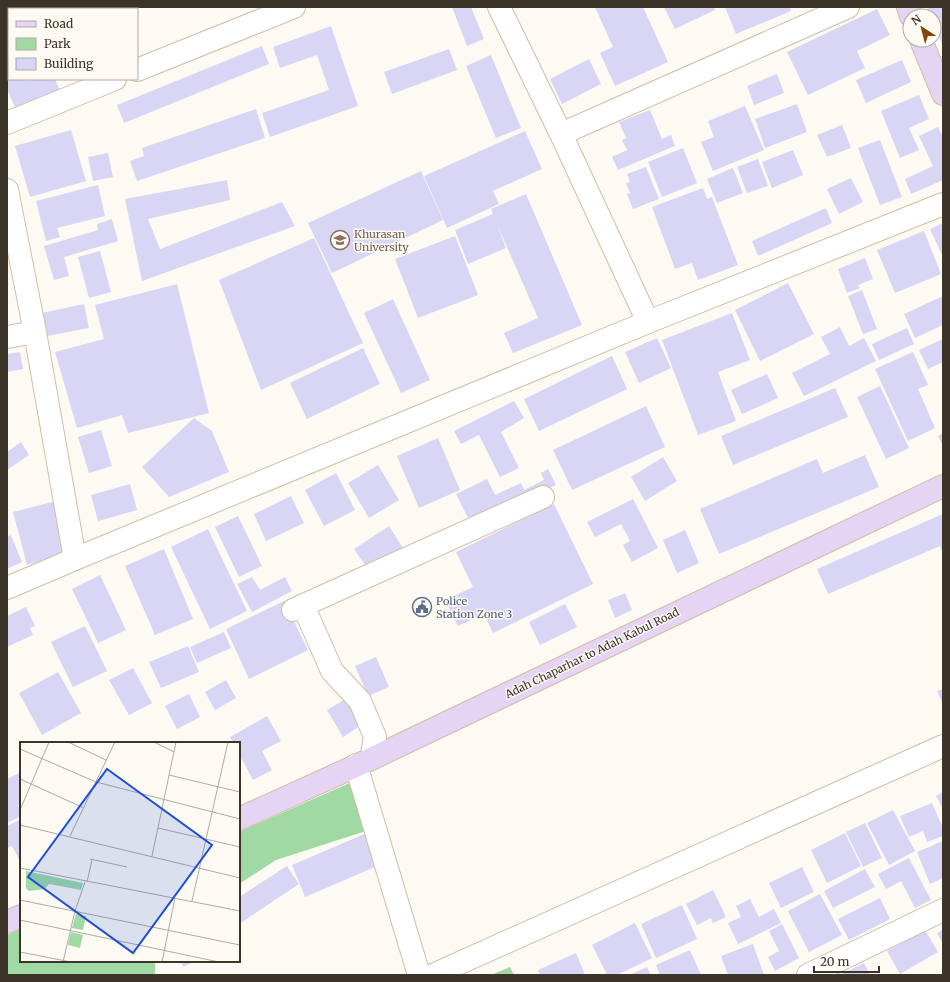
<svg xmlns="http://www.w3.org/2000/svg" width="950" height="982" font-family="Merriweather,serif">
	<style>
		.green { fill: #a0d9a4 }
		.building { fill: #d9d6f5 }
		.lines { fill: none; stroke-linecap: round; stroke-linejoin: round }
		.minor-casing { stroke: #d3bda4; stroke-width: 24 }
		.secondary-casing { stroke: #d3bda4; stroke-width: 24 }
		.minor { stroke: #fff; stroke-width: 22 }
		.secondary { stroke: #e5d4f4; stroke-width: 22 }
		.labels { text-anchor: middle; stroke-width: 3; stroke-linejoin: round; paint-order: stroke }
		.education-label { font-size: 11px; fill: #785e54; stroke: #fdf9f3; text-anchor: start }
		.service-label { font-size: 11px; fill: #4e5e75; stroke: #fdf9f3; text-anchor: start }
		.street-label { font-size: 11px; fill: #3c3329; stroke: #fdf9f3 }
		.inset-road { fill: none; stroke: #b0aaa2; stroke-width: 1 }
		.view { fill: #1d4ed8; fill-opacity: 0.15; stroke: #1d4ed8; stroke-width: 2 }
		.inset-edge { fill: none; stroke: #3c3329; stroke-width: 2 }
	</style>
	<rect width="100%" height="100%" fill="#fdf9f3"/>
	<path class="green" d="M352,782L369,830L276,860L239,884V832Z
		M21,929V961H155V975H7V935Z
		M510,967L514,975H491Z"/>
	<path class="building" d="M71,7H92L90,9H73Z
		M107,7H129L126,9H108Z
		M452,7H471L484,39L467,46Z
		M595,7H643L668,62L615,86L600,53L613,47Z
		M664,7H714L715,10L675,29Z
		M725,7H790L791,11L736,34Z
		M927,7H943V46L934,25V16H930Z
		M877,9L890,35L857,51L865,68L808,95L787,52Z
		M331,26L358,106L270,137L262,113L329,90L317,55L280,68L273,47Z
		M262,46L269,64L124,123L117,105Z
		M449,49L457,70L392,94L384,72Z
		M491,55L521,128L496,138L466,66Z
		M589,59L601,84L562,104L550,79Z
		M902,60L911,82L866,103L856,80Z
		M9,69V79H25L26,81L31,79H55L61,93L17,112L7,89V70Z
		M777,74L784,93L754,105L747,86Z
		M919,95L929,119L909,128L919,150L900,158L881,111Z
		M797,104L807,132L765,148L755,119Z
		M745,106L764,150L713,171L701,142L714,137L708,121Z
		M256,109L265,138L137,181L130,161L144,156L142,148Z
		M650,110L662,139L671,135L675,146L618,170L612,157L627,150L622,140L626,138L619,122Z
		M842,125L851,148L827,157L817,135Z
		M938,127L943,138V180L911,194L905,179L933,166L919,136Z
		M71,130L86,181L30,197L15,146Z
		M525,131L542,169L493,191L499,204L447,228L424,176Z
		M880,140L902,197L880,205L858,148Z
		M683,148L697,183L662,197L648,162Z
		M793,150L803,175L772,188L762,162Z
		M108,153L113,177L93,181L88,157Z
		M758,159L768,186L747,193L737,167Z
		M646,167L659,199L633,209L627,194L630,193L626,183L630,182L627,174Z
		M733,168L743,193L717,203L707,179Z
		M421,171L443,220L332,273L308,223Z
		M851,178L863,202L839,214L827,189Z
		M227,180L230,200L148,219L160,249L282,202L295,226L142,281L125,199Z
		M98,185L105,216L57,228L60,237L46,241L36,201Z
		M703,188L707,199L712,197L738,265L698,280L692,263L675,269L652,207Z
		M526,194L582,325L513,353L504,333L538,318L497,224L506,248L468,264L455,230L493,214L491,209Z
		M826,208L832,223L758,256L752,241Z
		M112,219L118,241L64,257L69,276L54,280L44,246L98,230L97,224Z
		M943,223V257L930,229Z
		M924,231L941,274L895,293L877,250Z
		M455,236L478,295L418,318L395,259Z
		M314,238L363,343L261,390L219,280Z
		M100,251L111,292L89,298L78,257Z
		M865,258L873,279L858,285L860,288L847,293L838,269Z
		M788,283L814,334L760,361L735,310Z
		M177,284L209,413L128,433L122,415L77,428L55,352L104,339L95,305Z
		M862,290L877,329L863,334L848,296Z
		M943,296V325L915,338L904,314Z
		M393,299L430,380L401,393L364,313Z
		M84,304L89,328L47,336L42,313Z
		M732,313L750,360L718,372L736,421L698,435L662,340Z
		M840,327L849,346L864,338L876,361L804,396L792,373L830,354L821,337Z
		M907,328L914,344L879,360L872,344Z
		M657,338L671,368L639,383L625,352Z
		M943,339V362L928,369L919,350Z
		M363,348L380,384L307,419L290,383Z
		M20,352L23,369L7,372V354Z
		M913,352L928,385L918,389L935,428L908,441L875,369Z
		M612,356L627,389L539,431L524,399Z
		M767,374L778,398L742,414L731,390Z
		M880,386L909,448L886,459L857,397Z
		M835,388L848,417L733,465L721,436Z
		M514,401L524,418L501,432L519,468L500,477L479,435L461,444L454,431Z
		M646,406L665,447L572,490L553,450Z
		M194,418L212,431L229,472L169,497L142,467Z
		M101,430L112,466L89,473L78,437Z
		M943,433V446L938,436Z
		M438,438L460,490L419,508L397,456Z
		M21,442L29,455L7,470V452Z
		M865,455L879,487L719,554L700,509L817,459L823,473Z
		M663,457L677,481L645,501L631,477Z
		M378,465L399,500L369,518L348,483Z
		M548,469L556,485L472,526L456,494L487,479L495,495L521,483L524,490L544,480L541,473Z
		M336,473L355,510L324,526L305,490Z
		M130,484L137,510L98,521L91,495Z
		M291,496L304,523L266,541L254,514Z
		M633,499L658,548L632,562L623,545L630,541L621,524L595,537L587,522Z
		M56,501L70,553L27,565L13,512Z
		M554,504L593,584L493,633L484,614L458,626L445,600L473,587L456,552Z
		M943,514V553L940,546L828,594L817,569Z
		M238,516L262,566L239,577L215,527Z
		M389,526L403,548L369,571L354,549Z
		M208,529L247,611L210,629L171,547Z
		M685,530L699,563L677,573L663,540Z
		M11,535L22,562L7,569V537Z
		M164,549L193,619L155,635L125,566Z
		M100,575L126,630L98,643L72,589Z
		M252,577L260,590L285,577L292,591L252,612L237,584Z
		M625,593L632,610L615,618L608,600Z
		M284,601L308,650L249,679L226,629Z
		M565,604L577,627L540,645L529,622Z
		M26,607L35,626L30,628L33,635L7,647V616Z
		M85,626L107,671L73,687L51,642Z
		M224,632L231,648L197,663L190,647Z
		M188,646L199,672L161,688L149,662Z
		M376,657L389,687L368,696L355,666Z
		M133,668L152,703L129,715L109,680Z
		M58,672L81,713L42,735L19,693Z
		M226,680L236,698L215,710L205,692Z
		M943,689V704L937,691Z
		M189,694L200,717L177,729L165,706Z
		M345,699L361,725L343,737L327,710Z
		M267,716L281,741L262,751L272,770L253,780L239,754V743H233L230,737Z
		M21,772V803L18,805L21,812V816L7,823V779Z
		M943,792V809L936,796Z
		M932,803L943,828V836L927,842L923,831L909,837L900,816Z
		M893,810L915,851L889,865L867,823Z
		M21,819V863L12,846L7,848V826Z
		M865,823L882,858L863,867L846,832Z
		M369,832L382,864L305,897L292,865Z
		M845,833L861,866L827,883L811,850Z
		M943,841V878L930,884L917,852Z
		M909,858L931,900L915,908L901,881L886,889L878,874Z
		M287,866L299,884L239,924V897Z
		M802,867L814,892L781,908L769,883Z
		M865,869L875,887L833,908L824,891Z
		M713,890L726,917L713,923L711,918L697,925L686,904Z
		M820,894L842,935L809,952L788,911Z
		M880,898L890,919L849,940L838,919Z
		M750,899L759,917L774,909L781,923L738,944L728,923L741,917L736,906Z
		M682,905L697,939L656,958L641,924Z
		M635,923L652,958L617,975H607L592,945Z
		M782,924L799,958L775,971L768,957L779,951L769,931Z
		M925,930L938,952L900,974L887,951Z
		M943,930V944L937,933Z
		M753,944L764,975H728L721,956Z
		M690,950L701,975H660L656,965Z
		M576,953L585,975H540L538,970Z
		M180,961H194L184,967Z
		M864,963L870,975H840Z
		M647,967L651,975H629Z"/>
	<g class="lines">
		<defs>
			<path id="minor" d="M499,7L561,134L648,322
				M137,70L294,7
				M7,123L115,79
				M561,134L848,7
				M7,190L35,332L75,559
				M7,337L35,332
				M7,588L75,559L648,322L943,204
				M303,605L332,671L360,701L375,737L371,759
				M293,610L543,497
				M356,765L419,975
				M433,975L943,746
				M808,975L943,910"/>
			<path id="secondary" d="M908,7L911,16
				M921,40L943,94
				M239,819L371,759L943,486
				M7,922L21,916"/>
		</defs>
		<use href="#minor" class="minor-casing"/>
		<use href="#secondary" class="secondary-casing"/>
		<use href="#minor" class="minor"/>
		<use href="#secondary" class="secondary"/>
	</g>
	<defs>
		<symbol id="university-ring" viewBox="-11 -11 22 22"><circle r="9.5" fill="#fdf9f3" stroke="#8d6e63" stroke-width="1.5"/><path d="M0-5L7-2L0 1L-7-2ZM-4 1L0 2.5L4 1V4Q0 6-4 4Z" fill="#8d6e63"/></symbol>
		<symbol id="civic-ring" viewBox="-11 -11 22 22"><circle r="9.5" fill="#fdf9f3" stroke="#5c6f8a" stroke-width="1.5"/><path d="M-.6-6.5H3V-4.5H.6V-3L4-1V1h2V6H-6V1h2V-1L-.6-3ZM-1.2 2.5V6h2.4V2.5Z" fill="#5c6f8a"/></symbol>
	</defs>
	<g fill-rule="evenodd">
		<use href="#university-ring" x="329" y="229" width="22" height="22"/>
		<use href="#civic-ring" x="411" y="596" width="22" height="22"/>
	</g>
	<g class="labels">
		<g class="education-label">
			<text x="354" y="238">Khurasan<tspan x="354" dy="13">University</tspan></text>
		</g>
		<g class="service-label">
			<text x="436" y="605">Police<tspan x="436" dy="13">Station Zone 3</tspan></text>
		</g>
		<g class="street-label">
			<text transform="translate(592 653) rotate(-26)" y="4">Adah Chaparhar to Adah Kabul Road</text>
		</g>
	</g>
	<g transform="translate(20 742)">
		<rect width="220" height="220" fill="#fdf9f3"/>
		<path d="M6,129L63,141L61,148L29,142L25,147L9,149L6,146ZM56,172L66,174L63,188L52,186ZM51,190L63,193L60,206L48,203Z" fill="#a0d9a4"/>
		<path class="inset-road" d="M48,0L86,18M134,0L154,10M0,7L76,40L220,77M149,33L220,50M0,37L64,66M0,68L29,0M0,83L220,136M138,86L220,105M50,94L95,0M132,114L156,0M70,117L107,125M0,126L220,169M67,140L72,118M0,158L220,203M172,159L208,0M0,178L199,220M0,210L51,220M43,220L55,169L65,140M142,220L155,156"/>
		<path class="view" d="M87,27L192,103L113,211L8,135Z"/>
		<rect width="220" height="220" class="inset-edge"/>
	</g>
	<rect width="950" height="982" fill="none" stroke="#3c3329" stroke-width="16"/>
	<rect x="8" y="8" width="130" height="72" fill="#fdf9f3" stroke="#b0aaa2"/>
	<rect x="16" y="21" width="20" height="6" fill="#e5d4f4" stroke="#b0aaa2"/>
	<text x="44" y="28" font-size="12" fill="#3c3329">Road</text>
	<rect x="16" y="38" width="20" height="12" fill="#a0d9a4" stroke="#b0aaa2"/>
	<text x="44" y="48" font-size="12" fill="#3c3329">Park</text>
	<rect x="16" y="58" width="20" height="12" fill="#d9d6f5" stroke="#b0aaa2"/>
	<text x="44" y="68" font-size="12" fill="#3c3329">Building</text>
	<g transform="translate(922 28) rotate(324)"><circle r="19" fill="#fdf9f3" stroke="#b0aaa2"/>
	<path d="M0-3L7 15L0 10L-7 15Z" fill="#844509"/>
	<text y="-6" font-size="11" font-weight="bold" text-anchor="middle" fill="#3c3329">N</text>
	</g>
	<path d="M814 966v6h65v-6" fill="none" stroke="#3c3329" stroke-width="2"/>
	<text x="820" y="966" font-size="12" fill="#3c3329" stroke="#fdf9f3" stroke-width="3" paint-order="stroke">20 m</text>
</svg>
